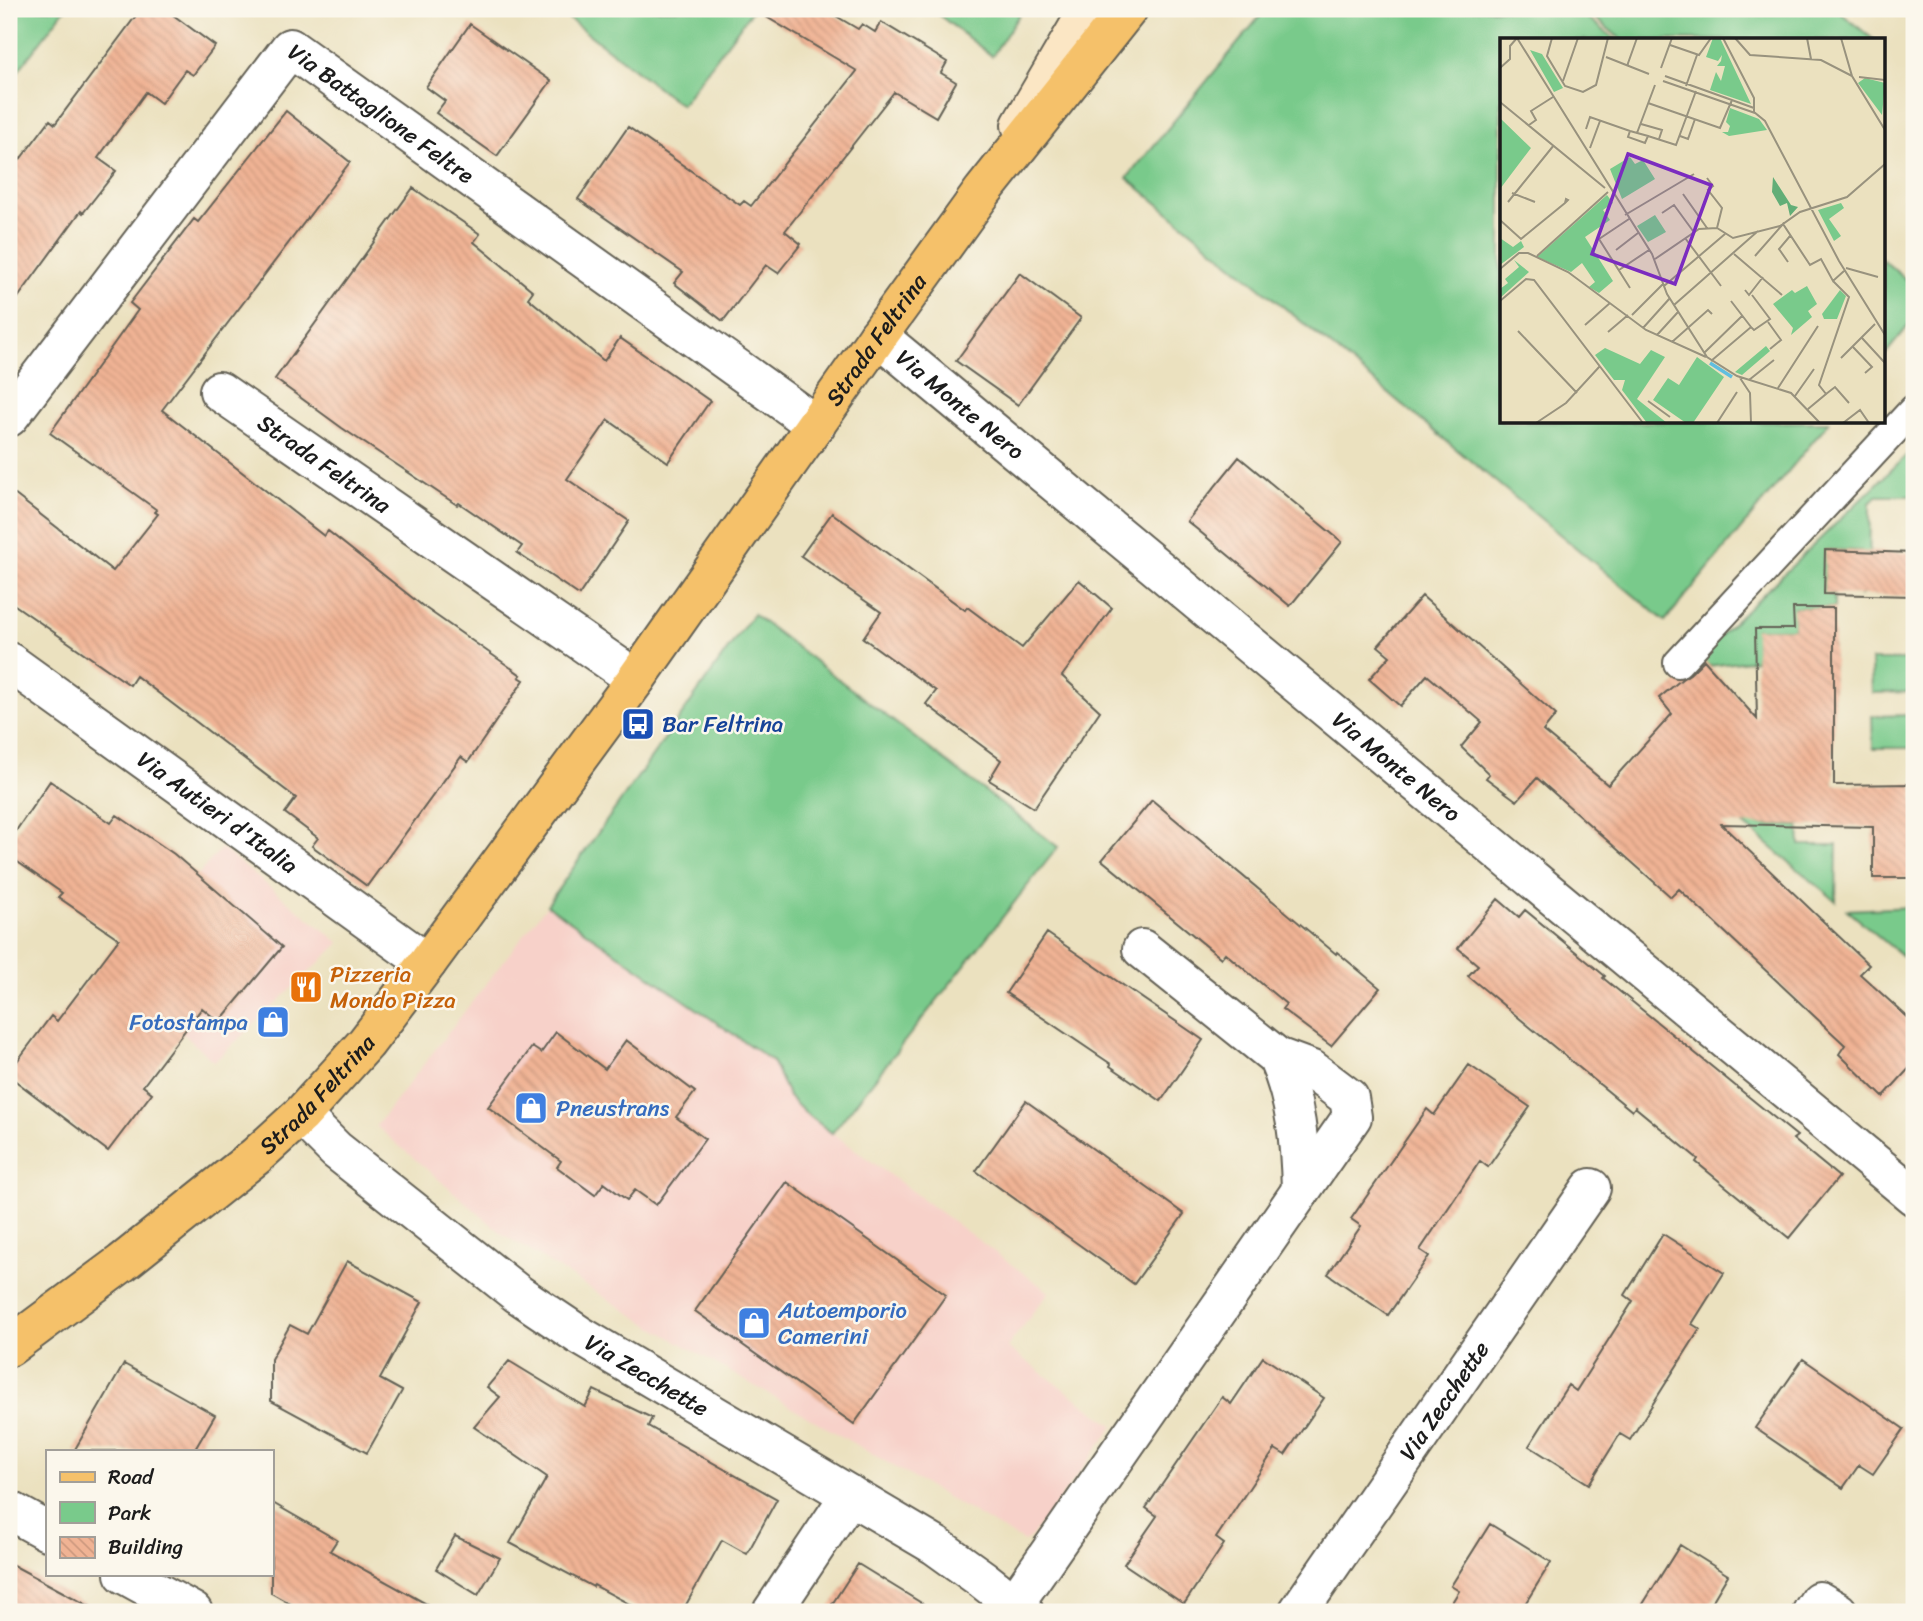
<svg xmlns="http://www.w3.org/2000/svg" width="1923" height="1621" font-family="Sriracha,sans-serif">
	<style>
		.built { fill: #f7d1c9 }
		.green { fill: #79ca8b; stroke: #4a7354; stroke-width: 2 }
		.building { fill: url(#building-back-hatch) }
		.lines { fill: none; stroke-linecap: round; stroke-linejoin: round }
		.lane-casing { stroke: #646155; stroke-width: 32 }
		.street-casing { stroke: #646155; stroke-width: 42 }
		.secondary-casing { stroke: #646155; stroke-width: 42 }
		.primary-casing { stroke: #646155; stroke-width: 42 }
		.lane { stroke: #fff; stroke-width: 28 }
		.street { stroke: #fff; stroke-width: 38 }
		.secondary { stroke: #fbe6c4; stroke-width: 38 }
		.primary { stroke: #f5c16b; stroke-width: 38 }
		.labels { text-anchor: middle; stroke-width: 5; stroke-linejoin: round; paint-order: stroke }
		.street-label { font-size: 23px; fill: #1c1c1c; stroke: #fbf7ec }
		.transit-label { font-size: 23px; fill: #164399; stroke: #fbf7ec; text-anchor: start }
		.food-label { font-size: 23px; fill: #c56008; stroke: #fbf7ec; text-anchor: start }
		.shop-label { font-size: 23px; fill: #366cbe; stroke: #fbf7ec; text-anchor: start }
		.inset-river { fill: none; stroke: #60bedf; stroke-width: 3.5 }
		.inset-road { fill: none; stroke: #98927e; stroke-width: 2 }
		.view { fill: #7b2cbf; fill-opacity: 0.15; stroke: #7b2cbf; stroke-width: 3.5 }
		.inset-edge { fill: none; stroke: #1c1c1c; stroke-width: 3.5 }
	</style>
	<defs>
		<pattern id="building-back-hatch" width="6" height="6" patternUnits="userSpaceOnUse" patternTransform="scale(1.75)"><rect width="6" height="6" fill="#f0b394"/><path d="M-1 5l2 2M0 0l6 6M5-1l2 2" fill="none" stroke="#cd997f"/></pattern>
	</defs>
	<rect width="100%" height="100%" fill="#fbf7ec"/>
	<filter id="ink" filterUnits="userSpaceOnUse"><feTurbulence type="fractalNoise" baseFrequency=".0143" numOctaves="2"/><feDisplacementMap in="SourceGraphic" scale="14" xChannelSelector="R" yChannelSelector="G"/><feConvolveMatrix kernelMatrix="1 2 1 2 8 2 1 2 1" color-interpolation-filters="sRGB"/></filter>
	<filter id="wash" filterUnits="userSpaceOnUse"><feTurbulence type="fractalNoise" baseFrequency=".00686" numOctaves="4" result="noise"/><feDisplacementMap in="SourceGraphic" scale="28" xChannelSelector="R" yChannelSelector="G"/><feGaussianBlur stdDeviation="1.57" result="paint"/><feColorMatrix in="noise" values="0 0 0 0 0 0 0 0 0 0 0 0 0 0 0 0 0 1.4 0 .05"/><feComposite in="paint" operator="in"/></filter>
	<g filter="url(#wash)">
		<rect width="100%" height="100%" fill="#ebe1bf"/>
		<path class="built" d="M221,848L340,943L214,1062L115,972Z
			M547,905L772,1061L789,1097L804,1112L1049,1292L1007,1347L1114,1426L1033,1535L1024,1542L651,1326L504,1235L376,1126Z"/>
		<path class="green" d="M9,9H65L9,83Z
			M556,9H753L681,105Z
			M931,9H1023L992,56Z
			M1266,9H1577L1616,40H1501V422H1829L1665,621L1127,178Z
			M1584,9H1836L1874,40H1622Z
			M1883,260L1914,286V319L1883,357Z
			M1914,448V496H1877L1870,503L1869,589L1860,595L1861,551L1826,550L1824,593L1834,595V608H1794V629H1756V660L1709,666L1698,657Z
			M753,614L1058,847L832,1133L804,1112L789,1097L772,1061L547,905Z
			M1871,660H1914V692L1872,693Z
			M1914,715V748H1873L1872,716Z
			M1761,717V825L1799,826L1800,845H1837L1836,901L1699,787Z
			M1914,907V966L1847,910Z"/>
		<g id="blocks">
			<path class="building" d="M141,9H165L215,46L193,75L185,70L161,103L146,92L98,158L116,171L83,213L81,211L9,310V174L50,120L55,124Z
				M753,9H824L858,29L862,24L875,32L881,22L947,62L941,73L956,82L936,117L894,92L785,231L801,244L778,273L766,265L723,321L674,283L683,272L578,199L628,127L740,205L744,201L751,206L857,71Z
				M470,24L551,81L497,156L436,113L445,101L426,87Z
				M286,111L350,162L162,410L324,536L328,531L424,607L521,675L519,677L524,680L468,762L461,757L367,886L312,846L318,838L285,813L296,798L136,676L130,685L9,601V490L113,571L158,514L155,512L157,510L50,433L138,310L130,303L194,219L198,222Z
				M413,188L480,234L474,242L533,291L528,298L604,361L620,338L710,401L668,462L608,420L567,479L629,521L579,595L517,553L522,546L459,503L457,505L342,428L275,379Z
				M1020,273L1081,318L1018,405L956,361Z
				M1239,457L1342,542L1290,606L1187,521Z
				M832,513L965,610L967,607L1022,648L1079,580L1112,608L1062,676L1100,711L1034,808L989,780L1001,760L926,704L936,691L863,638L881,612L801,556Z
				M1825,550L1914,553V596L1824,594Z
				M1422,596L1556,715L1543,731L1608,785L1672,714L1659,698L1682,679L1690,674L1704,660L1757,719L1755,629H1794L1793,608H1834V785L1914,784V878H1873V827L1721,824L1869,965L1860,974L1914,1023V1063L1883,1097L1839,1054L1845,1045L1679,889L1671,897L1537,778L1517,801L1486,778L1489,774L1461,747L1482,722L1427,675L1400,706L1369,679L1390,656L1378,646Z
				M50,781L111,823L117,815L174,854L282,947L219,1022L202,1008L143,1086L152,1093L108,1151L9,1076V1072L51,1016L57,1021L119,939L58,897L62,893L9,856V841Z
				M1152,800L1336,954L1337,952L1380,988L1331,1046L1282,1009L1286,1004L1225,953L1221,958L1102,860Z
				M1498,899L1519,917L1525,910L1605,976L1603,978L1797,1136L1793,1139L1839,1177L1789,1238L1696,1162L1698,1159L1635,1107L1632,1111L1468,976L1478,965L1458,948Z
				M1047,933L1203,1040L1161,1101L1110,1066L1111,1064L1006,993Z
				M556,1032L605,1069L626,1040L695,1092L676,1117L705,1139L656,1205L635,1190L627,1200L604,1183L595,1195L557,1167L561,1161L488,1107L532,1047L541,1053Z
				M1469,1065L1530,1107L1488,1167L1480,1161L1420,1250L1429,1256L1388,1315L1328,1274L1361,1226L1351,1219L1427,1109L1434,1115Z
				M1026,1101L1184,1214L1134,1284L976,1171Z
				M787,1182L946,1295L854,1424L695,1311Z
				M1663,1234L1724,1273L1692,1324L1700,1329L1630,1440L1620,1434L1589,1484L1529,1446L1568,1385L1576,1391L1633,1301L1625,1295Z
				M347,1261L422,1302L380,1379L402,1391L367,1453L271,1401V1359L290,1325L307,1334Z
				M1263,1357L1324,1398L1285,1455L1275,1449L1216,1538L1224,1544L1184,1604L1124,1564L1157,1516L1146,1508L1222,1397L1231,1404Z
				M1803,1359L1904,1429L1873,1474L1859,1465L1843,1488L1755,1428Z
				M509,1361L585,1407L594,1390L652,1418L648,1426L777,1499L747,1554L722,1540L682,1612H644L594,1585L593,1587L510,1543L547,1477L474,1427L500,1397L487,1387Z
				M124,1364L215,1415L194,1451H74Z
				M271,1502L337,1540L330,1551L441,1612H305L271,1593Z
				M1490,1524L1551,1562L1520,1612H1446L1459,1591L1451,1586Z
				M455,1536L500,1558L478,1595L436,1569Z
				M1680,1545L1728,1575L1706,1612H1638Z
				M9,1563L100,1612H9Z
				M858,1564L936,1612H827Z"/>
		</g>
	</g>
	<g filter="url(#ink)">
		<use href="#blocks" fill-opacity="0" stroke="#646155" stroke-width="2"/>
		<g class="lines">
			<defs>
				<path id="lane" d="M1678,663L1914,409"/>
				<g id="street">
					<path id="s1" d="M878,336L1914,1196"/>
					<path id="s2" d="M219,391L636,679"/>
					<path id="s3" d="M9,417L290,48L816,425"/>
					<path id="s4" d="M9,662L427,963"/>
					<path d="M1277,1057C1296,1099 1300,1145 1301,1190"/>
					<path id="s5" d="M301,1115L336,1150L518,1294L579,1335L936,1546L982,1579L1024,1612"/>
					<path d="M9,1510L47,1531"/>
					<path d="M124,1574L193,1612"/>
					<path d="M1014,1604L1352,1117L1349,1098L1312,1070L1277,1057L1142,949"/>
					<path d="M772,1612L850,1495"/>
					<path id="s6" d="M1298,1612L1591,1188"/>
					<path d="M1812,1612L1819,1601L1838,1612"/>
				</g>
				<path id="secondary" d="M1021,125L1089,9"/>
				<g id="primary">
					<path id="s7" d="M9,1347L122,1263L256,1156L301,1115L366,1043L427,963L636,679L878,336L983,191L1128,9"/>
				</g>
			</defs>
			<use href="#lane" class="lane-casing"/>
			<use href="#street" class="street-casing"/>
			<use href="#secondary" class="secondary-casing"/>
			<use href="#primary" class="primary-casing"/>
			<use href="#lane" class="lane"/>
			<use href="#street" class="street"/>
			<use href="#secondary" class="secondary"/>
			<use href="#primary" class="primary"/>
		</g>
	</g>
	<defs>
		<symbol id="bus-square" viewBox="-11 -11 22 22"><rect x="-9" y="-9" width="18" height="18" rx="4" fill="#1a4fb4" stroke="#fbf7ec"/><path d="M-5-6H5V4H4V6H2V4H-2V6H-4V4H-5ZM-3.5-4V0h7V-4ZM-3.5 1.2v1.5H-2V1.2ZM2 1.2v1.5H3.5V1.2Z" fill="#fff"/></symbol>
		<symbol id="restaurant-square" viewBox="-11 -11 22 22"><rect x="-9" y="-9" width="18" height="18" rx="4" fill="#e8710a" stroke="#fbf7ec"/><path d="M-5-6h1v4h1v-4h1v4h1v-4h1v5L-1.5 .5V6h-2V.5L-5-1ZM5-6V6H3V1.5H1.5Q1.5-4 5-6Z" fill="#fff"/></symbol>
		<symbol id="shop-square" viewBox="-11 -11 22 22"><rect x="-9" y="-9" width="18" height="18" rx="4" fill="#3f7fe0" stroke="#fbf7ec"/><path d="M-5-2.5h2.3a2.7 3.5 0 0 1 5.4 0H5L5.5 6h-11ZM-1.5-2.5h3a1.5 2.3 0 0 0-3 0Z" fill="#fff"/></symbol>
	</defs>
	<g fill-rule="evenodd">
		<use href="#bus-square" x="619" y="705" width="38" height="38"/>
		<use href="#restaurant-square" x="287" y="968" width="38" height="38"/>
		<use href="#shop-square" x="254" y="1003" width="38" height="38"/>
		<use href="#shop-square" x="512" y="1089" width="38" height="38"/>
		<use href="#shop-square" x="735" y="1304" width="38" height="38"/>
	</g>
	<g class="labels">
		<g class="street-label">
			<text dy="8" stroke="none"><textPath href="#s3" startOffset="576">Via Battaglione Feltre</textPath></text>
			<text dy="8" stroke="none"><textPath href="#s7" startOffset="1339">Strada Feltrina</textPath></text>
			<text dy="8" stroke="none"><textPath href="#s1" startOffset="107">Via Monte Nero</textPath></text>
			<text dy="8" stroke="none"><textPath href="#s2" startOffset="128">Strada Feltrina</textPath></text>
			<text dy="8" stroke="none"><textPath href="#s1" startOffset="674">Via Monte Nero</textPath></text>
			<text dy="8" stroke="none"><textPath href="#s4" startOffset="257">Via Autieri d'Italia</textPath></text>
			<text dy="8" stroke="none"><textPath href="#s7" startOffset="399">Strada Feltrina</textPath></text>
			<text dy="8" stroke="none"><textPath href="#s5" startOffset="434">Via Zecchette</textPath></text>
			<text dy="8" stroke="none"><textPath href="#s6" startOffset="257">Via Zecchette</textPath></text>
		</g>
		<g class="transit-label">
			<text x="662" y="732">Bar Feltrina</text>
		</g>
		<g class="food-label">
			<text x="330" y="982">Pizzeria<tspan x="330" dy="26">Mondo Pizza</tspan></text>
		</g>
		<g class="shop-label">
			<text x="248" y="1030" text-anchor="end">Fotostampa</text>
			<text x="556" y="1116">Pneustrans</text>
			<text x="778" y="1318">Autoemporio<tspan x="778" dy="26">Camerini</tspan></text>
		</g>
	</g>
	<g transform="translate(1500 38)">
		<rect width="385" height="385" fill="#ebe1bf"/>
		<path d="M213,0H220L251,66L210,52L216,34L221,43L225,28H217L221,23L222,17L218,23L206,19ZM30,12L42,16L63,50L54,54ZM365,40L385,45L382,77L358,45ZM230,70L259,81L267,92L229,98L222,94H228L230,88L226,84ZM0,80L31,110L0,151ZM130,119L135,126L143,122L155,141L122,161L110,131ZM107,157L113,165L103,172L110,182L85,199L113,243L99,255L89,249L95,244L82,225L71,234L37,219ZM341,165L344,170L329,181L341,198L334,203L318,172ZM155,177L166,194L148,204L137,188ZM0,200L13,209L21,203L24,209L0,227ZM14,222L29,234L0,260V251L8,245L5,241L19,229ZM307,248L317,266L308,273L312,279L291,297L293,290L273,266L292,252L295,255ZM340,252L346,258L337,281H324L322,276ZM266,308L270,313L242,337L235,334ZM105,310L140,326L151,312L165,319L137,361L167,385H147L122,352L125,342H114L95,317ZM197,319L224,339L193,385H186L153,362L168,340L179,347Z" fill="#79ca8b"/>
		<path d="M273,139L291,167L298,169L290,178L287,165L280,168L272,154Z" fill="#62ae77"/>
		<path class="inset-river" d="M210,325L232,339"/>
		<path class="inset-road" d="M17,0L152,216L167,256L207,319L237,338L291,355L320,385M52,0L47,18L65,48L83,54L96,47L108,0M223,0L254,60V74L265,83L339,223L385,297M235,0L250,17L321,22L352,38M307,0L311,21M341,0L352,38L385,92M170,7L199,17L211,0M106,19L149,36M127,28L137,0M0,30L10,21V8L17,0M161,30L172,0M165,38L254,70M359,39L385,42M63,43L78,0M163,43L255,75M186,48L197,17M0,64L105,150M148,65L220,90L232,62M141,86L162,92L159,101M29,87L36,82L31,73L53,59M86,91L90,79L130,93M130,93L148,98L145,105L128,99ZM137,95L155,47M148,98L176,107L196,53M180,98L188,101L195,81M90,110L100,83M207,140L213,148L208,152L222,170L217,190M12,155L35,164M183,156L207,190M8,164L54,107M162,175L174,167L193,193M125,177L194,136M129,181L99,201L130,250M0,182L21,201L65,165L68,162L66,161L65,165M185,200L221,248M116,212L138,195M234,216L282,257M37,218L108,154M255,218L283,186L310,227L321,221L333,243L344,233M155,221L199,191L217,190L233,200L280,188L300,174L347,159L385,126M288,224L279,211L290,198M346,230L378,239M0,231L19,215H28L68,234L146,292L206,319M119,232L149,212M164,248L225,196M245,252L249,257L263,239M0,263L26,241L34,242L143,385M231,263L251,289M174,267L258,193M132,277L163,246M268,284L281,302L270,311M85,287L110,265M143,290L170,260M18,293L77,355M108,294L128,277M157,297L178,274M362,300L385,325M172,304L208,272L212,276M353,309L372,329L365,335M204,315L242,278M341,320L375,286M211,323L251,289L254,292L270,281L252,257M240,340L250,355L251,385M249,342L274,322M278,350L318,288M326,356L335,349L349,365M295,358L314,331M148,363L170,379M308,371L326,356L319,347L349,259L333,243M36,385L66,365L100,328M217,385L237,354M343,385L360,372L369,385"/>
		<path class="view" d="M128,116L211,147L175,246L92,216Z"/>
		<rect width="385" height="385" class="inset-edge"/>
	</g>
	<rect width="1923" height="1621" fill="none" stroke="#fbf7ec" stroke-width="35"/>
	<rect x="46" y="1450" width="228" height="126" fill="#fbf7ec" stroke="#a29f99" stroke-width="2"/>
	<rect x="60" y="1472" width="35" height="10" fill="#f5c16b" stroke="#a29f99" stroke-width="2"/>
	<text x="108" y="1484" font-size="21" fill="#1c1c1c">Road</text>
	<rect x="60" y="1502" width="35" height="21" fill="#79ca8b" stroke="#a29f99" stroke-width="2"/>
	<text x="108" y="1520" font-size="21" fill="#1c1c1c">Park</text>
	<rect x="60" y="1537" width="35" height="21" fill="url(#building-back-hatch)" stroke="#a29f99" stroke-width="2"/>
	<text x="108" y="1554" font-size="21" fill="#1c1c1c">Building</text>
</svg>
